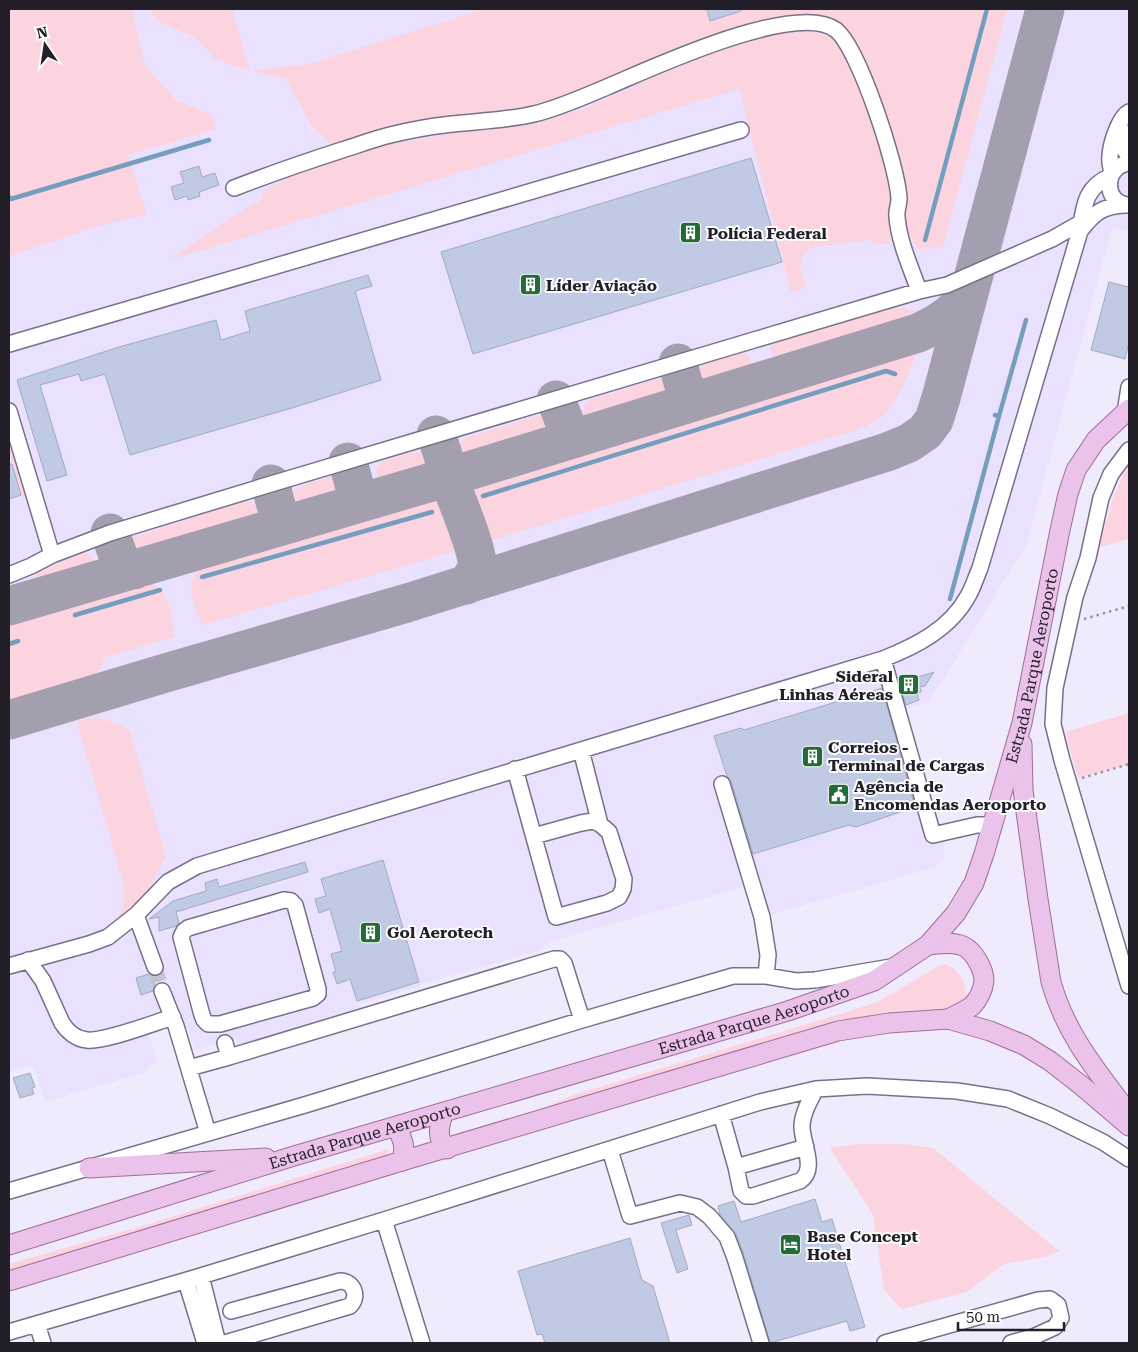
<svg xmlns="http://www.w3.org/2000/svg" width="1138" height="1352" font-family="'Roboto Serif',serif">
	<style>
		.built { fill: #eae1fe }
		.green { fill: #fbd4e0 }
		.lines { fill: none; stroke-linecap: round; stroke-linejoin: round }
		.stream { stroke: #759dbd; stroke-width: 4.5 }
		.taxiway { stroke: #a49fae; stroke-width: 39 }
		.building { fill: #c0cae5; stroke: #a1aac4 }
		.minor-tunnel { stroke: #c7c2d2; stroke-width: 15; stroke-dasharray: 15 8; stroke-linecap: butt }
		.minor-casing { stroke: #777089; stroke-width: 18 }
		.major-casing { stroke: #9c6e9c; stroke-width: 21 }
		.path { stroke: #9793a1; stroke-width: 2.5; stroke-dasharray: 2.5 4; stroke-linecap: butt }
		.minor { stroke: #fff; stroke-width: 15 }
		.major { stroke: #ebc2e9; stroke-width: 19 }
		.labels { text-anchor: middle; stroke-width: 4; stroke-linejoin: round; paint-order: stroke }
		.poi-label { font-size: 16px; font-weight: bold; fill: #221f29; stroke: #fcfcfc; text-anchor: start }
		.street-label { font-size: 16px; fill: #221f29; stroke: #fcfcfc }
	</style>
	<rect width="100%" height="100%" fill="#f0ebfc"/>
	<path class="built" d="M9,9H1129V231L1112,228L1026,546L929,702L905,709L942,833L945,856L936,867L756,919L747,886L548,942L542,950L421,984V986L359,1004L361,1012L237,1047L235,1040L195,1050L186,1024L176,1026L149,1034L157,1063L148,1066L146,1072L45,1102L33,1065L9,1072Z"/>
	<path class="green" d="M9,9H132L145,66L176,100L212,115L216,129L128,155L147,214L101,225L9,256Z
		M149,9H232L250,71L215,59L195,37L159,22Z
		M484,9H1007L943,247L918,249C908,234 903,221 904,204L841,32L783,22L585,97L333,149L324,136L313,128L286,79L252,71L309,64Z
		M808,31L830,36L846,51L860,84L893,187L890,227L891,244H879L868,240L814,247L805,252L801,261L800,268L806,288L791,292L739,89L169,260L246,208L260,201L263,192L291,175L386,145L441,135L534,124L588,107L656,76L726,48L779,34Z
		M899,308L917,311L921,316L922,322L786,366C775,363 773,358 770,348L773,343L778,341L889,309Z
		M745,352L751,361C749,366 747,371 743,375C739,378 732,379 728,380C714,384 699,389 695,371L699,366Z
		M906,353L912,354L915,358C907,376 900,397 888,411C872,429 841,434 820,441L485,542C480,529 470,504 475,490C476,487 480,484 483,482Z
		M667,376L672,378L675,383L676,390L670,397L662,401L597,420L589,419L583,413L584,406L590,400Z
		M540,415L546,419C549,426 548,430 544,436L462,460H457L455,457L456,450L465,438Z
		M9,426L27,497L22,498L9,451Z
		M420,452C429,455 434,459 438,468L386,483C379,480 377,477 376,469L381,462L410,453Z
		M1129,470V539L1099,547L1114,495L1125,472Z
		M331,477L339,483L341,486L338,497C324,502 304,514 293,501L294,490L309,483Z
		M428,495C434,496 442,497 447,502C455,512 458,537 459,550L203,625C191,603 184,580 204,562Z
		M245,501L251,502L257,507V516L253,523L144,555C133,556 130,551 126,542L134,537Z
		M84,552L91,556L93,562L87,572L41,586L36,581V573Z
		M138,582C142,583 147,582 151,583C169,590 174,620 174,637L103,658V665L94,677L9,704V621Z
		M1129,713V764L1078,778L1066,734L1068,731Z
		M95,717L119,724L130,731L166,857C154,878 143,903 123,918C117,923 109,926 102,930C126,912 127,906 122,878L77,722Z
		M946,964C963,970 976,1000 954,1009C940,1015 922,1011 907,1011C896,1011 884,1015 873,1017L455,1141L454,1134L526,1115L576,1094L847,1012L879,1001L939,966Z
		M856,1144H904L933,1148L1059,1251L1049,1256L1004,1264L967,1292L902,1309L884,1290L873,1215L830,1148Z
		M389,1149L386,1157L9,1278V1264L145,1225Z"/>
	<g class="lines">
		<path class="stream" d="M9,197L11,199L209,140
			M925,240L987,9
			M999,416L1026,320
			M483,496L886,371L895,374
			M202,577L432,512
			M950,599L999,416L995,415
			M75,615L160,590
			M9,644L18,641"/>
		<path class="taxiway" d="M678,363C682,378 683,394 699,400
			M556,400L568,430L578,437
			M436,435C441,450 450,465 440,479
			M348,462L356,491L350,506
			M271,484C275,500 275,518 293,523
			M452,487C458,503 478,551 477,565C476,573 471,579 466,585
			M110,533L122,566L126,569L134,570
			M9,606L452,476L918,333C938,324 958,312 969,292
			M9,720L162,674L407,603L887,452L909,443L925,432L934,420L941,398L1045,9"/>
	</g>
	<path class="building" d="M707,9H741V11L710,21Z
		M751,158L782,262L473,354L441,252Z
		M199,166L202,177L215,173L219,185L199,192L200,196L188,200L187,196L175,200L171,187L184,183L180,172Z
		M368,275L372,286L355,291L381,380L292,408L130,455L105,374L81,381L79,374L40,385L67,475L47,481L17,380L119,347L216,320L221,340L250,331L245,311Z
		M1109,282L1129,287V342L1125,359L1091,350Z
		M9,464H12L21,495L9,499Z
		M934,672L925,686L920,687L921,692L917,693L919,700L906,705L899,683Z
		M882,688L915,807L856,827L849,825L753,854L731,781L727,776L714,736L741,728L744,730Z
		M383,860L419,982L357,1001L350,979L337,984L333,972H336L331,954L342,951L330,909L319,913L315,899L326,896L321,879Z
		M305,862L308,872L176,912L179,923L176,926L159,931V917L149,919L173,901L206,891L205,883L217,879L219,887Z
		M149,974L152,976L155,985L153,991L141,995L136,978Z
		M30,1073L35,1087L32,1088L34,1094L20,1098L13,1078Z
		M815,1199L822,1222L832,1219L865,1327L850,1331L847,1321L770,1343L744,1255L736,1234L720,1215L718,1206L734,1201L741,1222Z
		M689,1215L692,1225L676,1230L688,1269L677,1273L661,1223Z
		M630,1238L642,1280L653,1286L670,1343H545L542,1334L537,1335L518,1271Z"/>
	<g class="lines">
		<path class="minor-tunnel" d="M155,967L162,991"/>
		<defs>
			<path id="minor" d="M1120,125L1124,149L1129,157
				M1129,163C1103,166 1103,204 1129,205
				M1112,173C1111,168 1109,162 1110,157C1110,145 1119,117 1129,112
				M234,188C270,174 305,162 342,150C358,145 374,139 390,135C407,131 426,127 444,125C474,121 504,121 534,114C559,108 583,97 607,87C650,69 796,0 836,30C859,48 898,168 899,199C899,205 896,211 897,217C899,242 911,268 919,291
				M1080,231C1094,213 1102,206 1125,205
				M9,344L741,130
				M9,411L52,555L110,533L271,484L754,340L919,291L947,285L1052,239L1082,222
				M1125,413L1129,387
				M1129,450L1111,474L1101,498L1088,558L1075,597L1055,688L1053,724L1062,760L1129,986
				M9,575L31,566L52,555
				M883,659L933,835L977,825H993
				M581,750L600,824
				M515,769L556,917L607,903L619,897L623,889L624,879L609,832L600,824L593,821L581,823L534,836
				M722,784L762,917L768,955L766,976
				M284,900L291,901L295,905L318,989V994L313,998L220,1024H208L204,1020L202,1015L181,937L184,931L188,928Z
				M136,915L155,967
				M28,960L43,981L62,1023C67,1031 76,1039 87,1040C105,1042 153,1023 173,1017
				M9,966L89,944L108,937L136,915L168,882L197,866L883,659C916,646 950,629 968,596C973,588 976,577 980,568L1080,231C1084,205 1085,187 1111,176
				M162,991L176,1026L208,1133
				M225,1043L229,1057
				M189,1068L229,1057L554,959H560L564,963L582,1020
				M721,1114L736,1167L741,1191L746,1196H753L800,1181C818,1169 801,1142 802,1125C803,1112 810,1100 816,1089
				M610,1150L630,1216L680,1203L697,1207L709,1216L727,1237L735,1258L761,1343
				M736,1167L806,1147
				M9,1191L308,1104L582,1020L733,976H766L796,981L815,980L891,967
				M384,1220L422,1343
				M201,1276L218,1343
				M186,1281L205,1343
				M37,1324L43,1343
				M9,1332L201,1276L384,1220L760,1102L816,1089L867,1086L957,1091L1008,1099L1050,1116L1103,1142L1129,1159
				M225,1343L350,1306C360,1296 353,1281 340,1281L231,1311
				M885,1343L1038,1300L1050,1299L1058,1305L1061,1318L1055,1327L1033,1337L1011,1343"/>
			<g id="major">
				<path d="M1022,744L1023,790L1038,899L1051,982C1066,1035 1097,1071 1129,1114"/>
				<path d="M928,945C939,944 952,941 963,946C974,951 984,969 984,981C983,990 978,1000 972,1006C965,1011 956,1015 948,1019"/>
				<path d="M443,1114C439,1127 436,1138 447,1149"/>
				<path d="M396,1127C403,1139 406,1147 402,1161"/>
				<path d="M89,1168L266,1158"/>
				<path id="s1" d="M9,1245L294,1156L788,1011L874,981L928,945L956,913L974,883L984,854L1022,723L1060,530L1068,494L1076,470L1096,440L1129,409"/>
				<path d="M9,1281L402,1161L838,1031L889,1023L948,1019L990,1031L1024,1045L1050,1061L1082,1086L1129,1126"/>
			</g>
		</defs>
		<use href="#minor" class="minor-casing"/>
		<use href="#major" class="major-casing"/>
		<path class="path" d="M1084,619L1129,606
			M1082,778L1129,764"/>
		<use href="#minor" class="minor"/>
		<use href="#major" class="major"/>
	</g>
	<defs>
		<symbol id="building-square" viewBox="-11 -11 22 22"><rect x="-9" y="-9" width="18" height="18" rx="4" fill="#226b38" stroke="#fcfcfc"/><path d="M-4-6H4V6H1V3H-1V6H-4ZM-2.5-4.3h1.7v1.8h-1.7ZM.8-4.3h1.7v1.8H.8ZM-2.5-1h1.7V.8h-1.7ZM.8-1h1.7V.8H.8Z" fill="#fff"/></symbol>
		<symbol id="civic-square" viewBox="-11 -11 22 22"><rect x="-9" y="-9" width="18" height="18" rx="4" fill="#226b38" stroke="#fcfcfc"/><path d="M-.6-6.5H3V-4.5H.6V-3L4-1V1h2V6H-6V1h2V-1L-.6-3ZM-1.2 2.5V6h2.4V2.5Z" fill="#fff"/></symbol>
		<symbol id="hotel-square" viewBox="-11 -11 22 22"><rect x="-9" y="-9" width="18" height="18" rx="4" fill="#226b38" stroke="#fcfcfc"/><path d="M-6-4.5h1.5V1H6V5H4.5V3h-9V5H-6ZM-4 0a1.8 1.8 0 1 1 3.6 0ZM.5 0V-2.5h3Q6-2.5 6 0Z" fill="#fff"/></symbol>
	</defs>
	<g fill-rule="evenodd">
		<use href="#building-square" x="678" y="220" width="25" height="25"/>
		<use href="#building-square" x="518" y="272" width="25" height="25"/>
		<use href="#building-square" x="896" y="672" width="25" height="25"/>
		<use href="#building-square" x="800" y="744" width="25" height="25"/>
		<use href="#civic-square" x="826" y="782" width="25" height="25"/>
		<use href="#building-square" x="358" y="920" width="25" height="25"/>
		<use href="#hotel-square" x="778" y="1232" width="25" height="25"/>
	</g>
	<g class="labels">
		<g class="poi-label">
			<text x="707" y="239">Polícia Federal</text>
			<text x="546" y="291">Líder Aviação</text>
			<text x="893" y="682" text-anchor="end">Sideral<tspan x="893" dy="18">Linhas Aéreas</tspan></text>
			<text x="828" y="753">Correios -<tspan x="828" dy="18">Terminal de Cargas</tspan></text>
			<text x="854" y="792">Agência de<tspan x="854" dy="18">Encomendas Aeroporto</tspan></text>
			<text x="387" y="938">Gol Aerotech</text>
			<text x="807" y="1242">Base Concept<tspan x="807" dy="18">Hotel</tspan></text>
		</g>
		<g class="street-label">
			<text dy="6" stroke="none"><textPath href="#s1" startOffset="1272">Estrada Parque Aeroporto</textPath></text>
			<text dy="6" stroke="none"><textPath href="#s1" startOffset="778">Estrada Parque Aeroporto</textPath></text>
			<text dy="6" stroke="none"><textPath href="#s1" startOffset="372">Estrada Parque Aeroporto</textPath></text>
		</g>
	</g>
	<rect width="1138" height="1352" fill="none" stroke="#221f29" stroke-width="20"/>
	<g transform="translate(45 45) rotate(347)" stroke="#fcfcfc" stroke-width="4" paint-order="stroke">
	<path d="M0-4L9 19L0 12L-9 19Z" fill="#221f29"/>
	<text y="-8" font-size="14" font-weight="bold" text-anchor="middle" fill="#221f29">N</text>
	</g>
	<path d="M958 1322v8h106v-8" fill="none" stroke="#221f29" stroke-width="2.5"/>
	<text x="966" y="1322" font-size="15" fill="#221f29" stroke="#fcfcfc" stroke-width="4" paint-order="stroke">50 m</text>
</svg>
